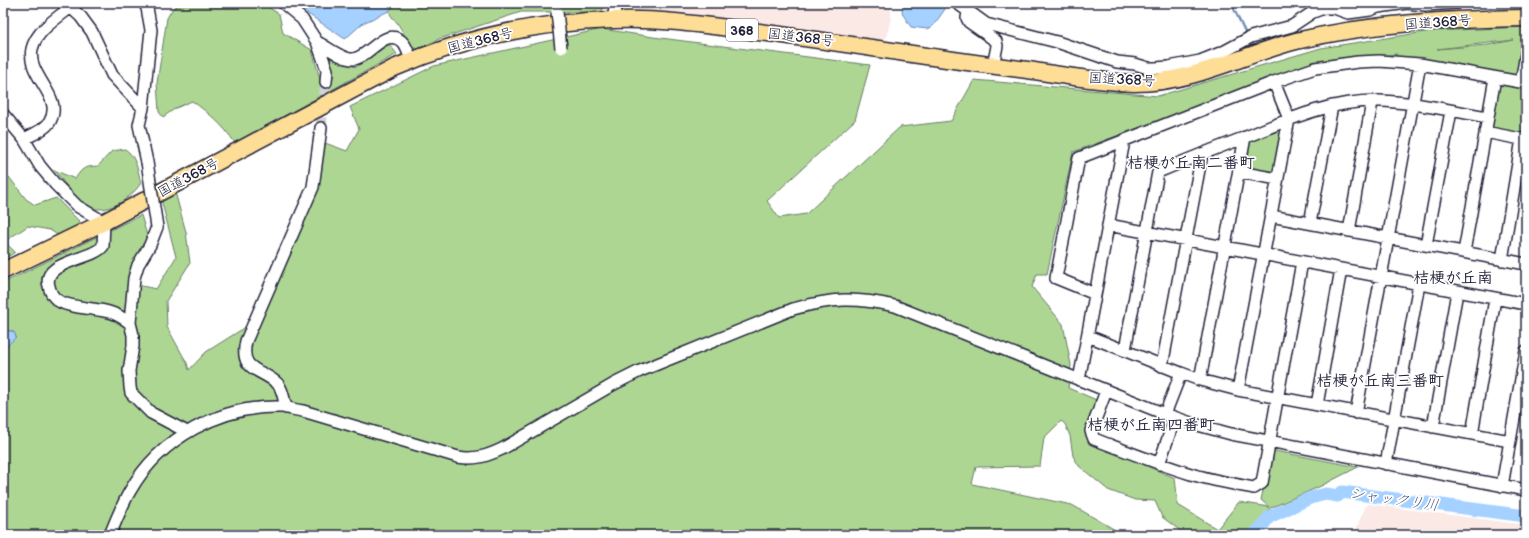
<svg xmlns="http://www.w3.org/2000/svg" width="1529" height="538" font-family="'Balsamiq Sans','Klee One',sans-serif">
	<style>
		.built { fill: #fae9e5 }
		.green { fill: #add693; stroke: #687c67; fill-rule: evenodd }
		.water { fill: #a4d1ff; stroke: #708bb1 }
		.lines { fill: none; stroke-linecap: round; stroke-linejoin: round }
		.stream { stroke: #708bb1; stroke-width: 2 }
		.river { stroke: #a4d1ff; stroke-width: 13 }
		.minor-tunnel { stroke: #d3d3d8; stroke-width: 11; stroke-dasharray: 11 5.5; stroke-linecap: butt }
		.minor-casing { stroke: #22223b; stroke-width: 14 }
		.highway-casing { stroke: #22223b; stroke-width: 19 }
		.minor { stroke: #fff; stroke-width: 11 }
		.highway { stroke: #fedd96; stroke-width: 16 }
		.minor-bridge-casing { stroke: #22223b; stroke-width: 14; stroke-linecap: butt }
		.minor-bridge { stroke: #fff; stroke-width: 11 }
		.labels { text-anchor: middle; stroke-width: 3.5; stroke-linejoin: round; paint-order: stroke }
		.shield { fill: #fff; stroke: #646476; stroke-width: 1 }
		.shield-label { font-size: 13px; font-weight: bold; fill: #22223b }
		.street-label { font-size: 14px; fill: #22223b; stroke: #fff }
		.water-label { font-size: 15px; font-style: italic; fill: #495776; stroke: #fff }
		.quarter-label { font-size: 16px; font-weight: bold; fill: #22223b; stroke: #fff }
	</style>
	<rect width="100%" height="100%" fill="#fff"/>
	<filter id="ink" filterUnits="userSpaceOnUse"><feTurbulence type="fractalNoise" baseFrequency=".025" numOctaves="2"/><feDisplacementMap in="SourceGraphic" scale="8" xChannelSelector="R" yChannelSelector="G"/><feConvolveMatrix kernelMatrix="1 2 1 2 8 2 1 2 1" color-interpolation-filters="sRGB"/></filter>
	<g filter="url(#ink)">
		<path class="built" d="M620,3H891V19L885,41L679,12L636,13V9H621Z
			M1367,504L1526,525V526L1524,535H1354L1360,519Z"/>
		<path class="green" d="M184,3H262L279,14L283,33L312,50L320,79L334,76L330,58L356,67L389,44L397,54L235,143C223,125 210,114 192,101L176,108L163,117L159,112L157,83L167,18L173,8Z
			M397,3H604L602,12H521L439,39L417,50C404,40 406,36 398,24C394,18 392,19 389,11Z
			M1526,27L1518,77L1387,58L1397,54L1314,64L1246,88L1073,152L1047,274H1037L1032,287L1063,324L1071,365L1068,388L1099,401L1091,442L1175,478L1178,505L1217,529L1239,502L1269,507L1261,500L1271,454L1275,451L1358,467L1321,486L1270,508L1254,530L1243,535H1186L1162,517L1155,501L1135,500L1108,490L1079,466L1073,456L1070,436L1065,424L1061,421L1044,438L1040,466L976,467L972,484L1072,505L1124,535H3V427H5L7,416L3,414V350L16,337L14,332L3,329V283L141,215L148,239L128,283L156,289L176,257L161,199L175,192L186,232L190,263L166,301L167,327L187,363L189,370L206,352L263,316L314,196L325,143L347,151L359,129L350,107L434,66L602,29L653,37L870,65L855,120L767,201L779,218L806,214L900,127L951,121L974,80L1158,96L1321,48L1432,31ZM1514,40L1488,45L1437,49Z
			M1501,84L1526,88V137L1493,131L1490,125L1497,88Z
			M1280,127L1283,131L1276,174L1242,168L1248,142Z
			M125,149C136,156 138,171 141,183C130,200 102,219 82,203C73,196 62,179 54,170L75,179C83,167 84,167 98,166L112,151Z
			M3,174L9,177L26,199L35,205L56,198L82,224L59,236L50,230L28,226L8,239V245L15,252L3,260Z"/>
		<path class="water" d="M296,3H397L389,11L363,23L345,39L308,14Z
			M903,3H947L948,5L933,26L928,29L911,27L902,13Z
			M3,329L14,332L16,337L3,350Z"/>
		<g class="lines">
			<path class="stream" d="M1231,3L1247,36
				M1460,7L1493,4L1495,3"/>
			<path class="river" d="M1253,535L1261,528L1269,517L1310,498L1326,494L1338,496L1342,492L1526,516"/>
			<path class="minor-tunnel" d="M321,128L326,82"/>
			<defs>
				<path id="minor" d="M66,3L81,17L92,32L112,75L143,108
					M144,3L147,8L151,30L143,108L139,125L147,162
					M283,3L302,19L317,42L327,70L326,82
					M957,3L986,24L1057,42L1117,62L1135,64L1148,68H1155L1169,67L1200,61L1225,51L1251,37L1292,26L1313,12L1324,8H1334L1348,13L1370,10L1378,7L1407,3L1425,5L1457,3
					M968,12L967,18L969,22L996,41L997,46L993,66
					M613,20L616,3
					M317,42C326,46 343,60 353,59C369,58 387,23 404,44C407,48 409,55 412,61
					M1521,82L1526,54
					M3,114L24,139L40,166L55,184L77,206L104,222L103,246C93,260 41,261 49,286C50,291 51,295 56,299C65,308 96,308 109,312C117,314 123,318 130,323
					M1485,132L1526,140
					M24,139C32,135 44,130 49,123C66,97 26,77 32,49C36,31 57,18 71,7
					M1239,172L1278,179
					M1271,216L1526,264
					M1310,223L1332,106
					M1108,225L1526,304
					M157,227L150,245L138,265L134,278L130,323L133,335V346L129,371L130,387L131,393L151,413L187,432
					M1349,231L1372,102
					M1426,245L1451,111
					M1464,252L1495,78
					M1502,260L1522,139
					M1095,294L1056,278L1079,158L1274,82L1315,68L1358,62L1379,61L1420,64L1526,83
					M1088,336L1181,373L1200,380L1238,390L1510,441
					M1125,350L1158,172C1187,160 1216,148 1246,137C1289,119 1331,100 1380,101C1416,102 1452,111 1488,117
					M1162,366L1202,154
					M1079,380L1124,141
					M1200,380L1245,137
					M1238,390L1289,119L1274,82
					M1106,391L1091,431L1094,439C1126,451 1158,464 1191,474C1211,480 1233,484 1254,488L1262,483L1302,262
					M1317,405L1341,269
					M286,408C284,400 283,390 278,384C261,368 239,372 246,341L313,187L321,128
					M1356,413L1420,64
					M1165,414L1181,373
					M1433,427L1457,292
					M1472,434L1495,299
					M1159,464L1175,418
					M1386,464L1419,284
					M1502,486L1526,351
					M110,535C116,520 122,505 130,491C160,438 221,405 282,407C289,408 296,410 303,411L458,457C475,460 487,456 502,449L614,384L640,371L793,309C832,298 855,297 895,306L1165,414L1194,424L1231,434L1526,490"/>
				<path id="highway" d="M3,271L104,222L394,68C463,38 538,22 613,20C659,18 705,25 751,31C841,42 930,58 1020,69C1057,74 1097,82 1135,83C1192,83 1242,55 1296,41C1371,23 1449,19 1526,18"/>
			</defs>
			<use href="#minor" class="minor-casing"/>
			<use href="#highway" class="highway-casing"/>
			<use href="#minor" class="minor"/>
			<use href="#highway" class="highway"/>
			<defs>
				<path id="minor-bridge" d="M557,12L561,48
					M147,162L157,227"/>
			</defs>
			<use href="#minor-bridge" class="minor-bridge-casing"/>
			<use href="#minor-bridge" class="minor-bridge"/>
		</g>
	</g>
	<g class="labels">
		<rect class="shield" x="726" y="19" width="32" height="22" rx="3"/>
		<g class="shield-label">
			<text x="742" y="35">368</text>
		</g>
		<g class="street-label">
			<text transform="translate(1438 22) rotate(-4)" y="5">国道368号</text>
			<text transform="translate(801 37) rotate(7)" y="5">国道368号</text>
			<text transform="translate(480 40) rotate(-14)" y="5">国道368号</text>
			<text transform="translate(1122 79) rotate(3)" y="5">国道368号</text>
			<text transform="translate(188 177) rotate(-28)" y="5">国道368号</text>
		</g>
		<g class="water-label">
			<text transform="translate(1394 499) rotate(8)" y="5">シャックリ川</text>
		</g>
		<g class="quarter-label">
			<text x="1191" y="168">桔梗が丘南二番町</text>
			<text x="1453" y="283">桔梗が丘南</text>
			<text x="1380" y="386">桔梗が丘南三番町</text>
			<text x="1151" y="430">桔梗が丘南四番町</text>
		</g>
	</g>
	<rect width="1529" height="538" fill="none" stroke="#fff" stroke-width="16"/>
	<rect x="8" y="8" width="1513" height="522" fill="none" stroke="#22223b" stroke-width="1.5" filter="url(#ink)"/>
</svg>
